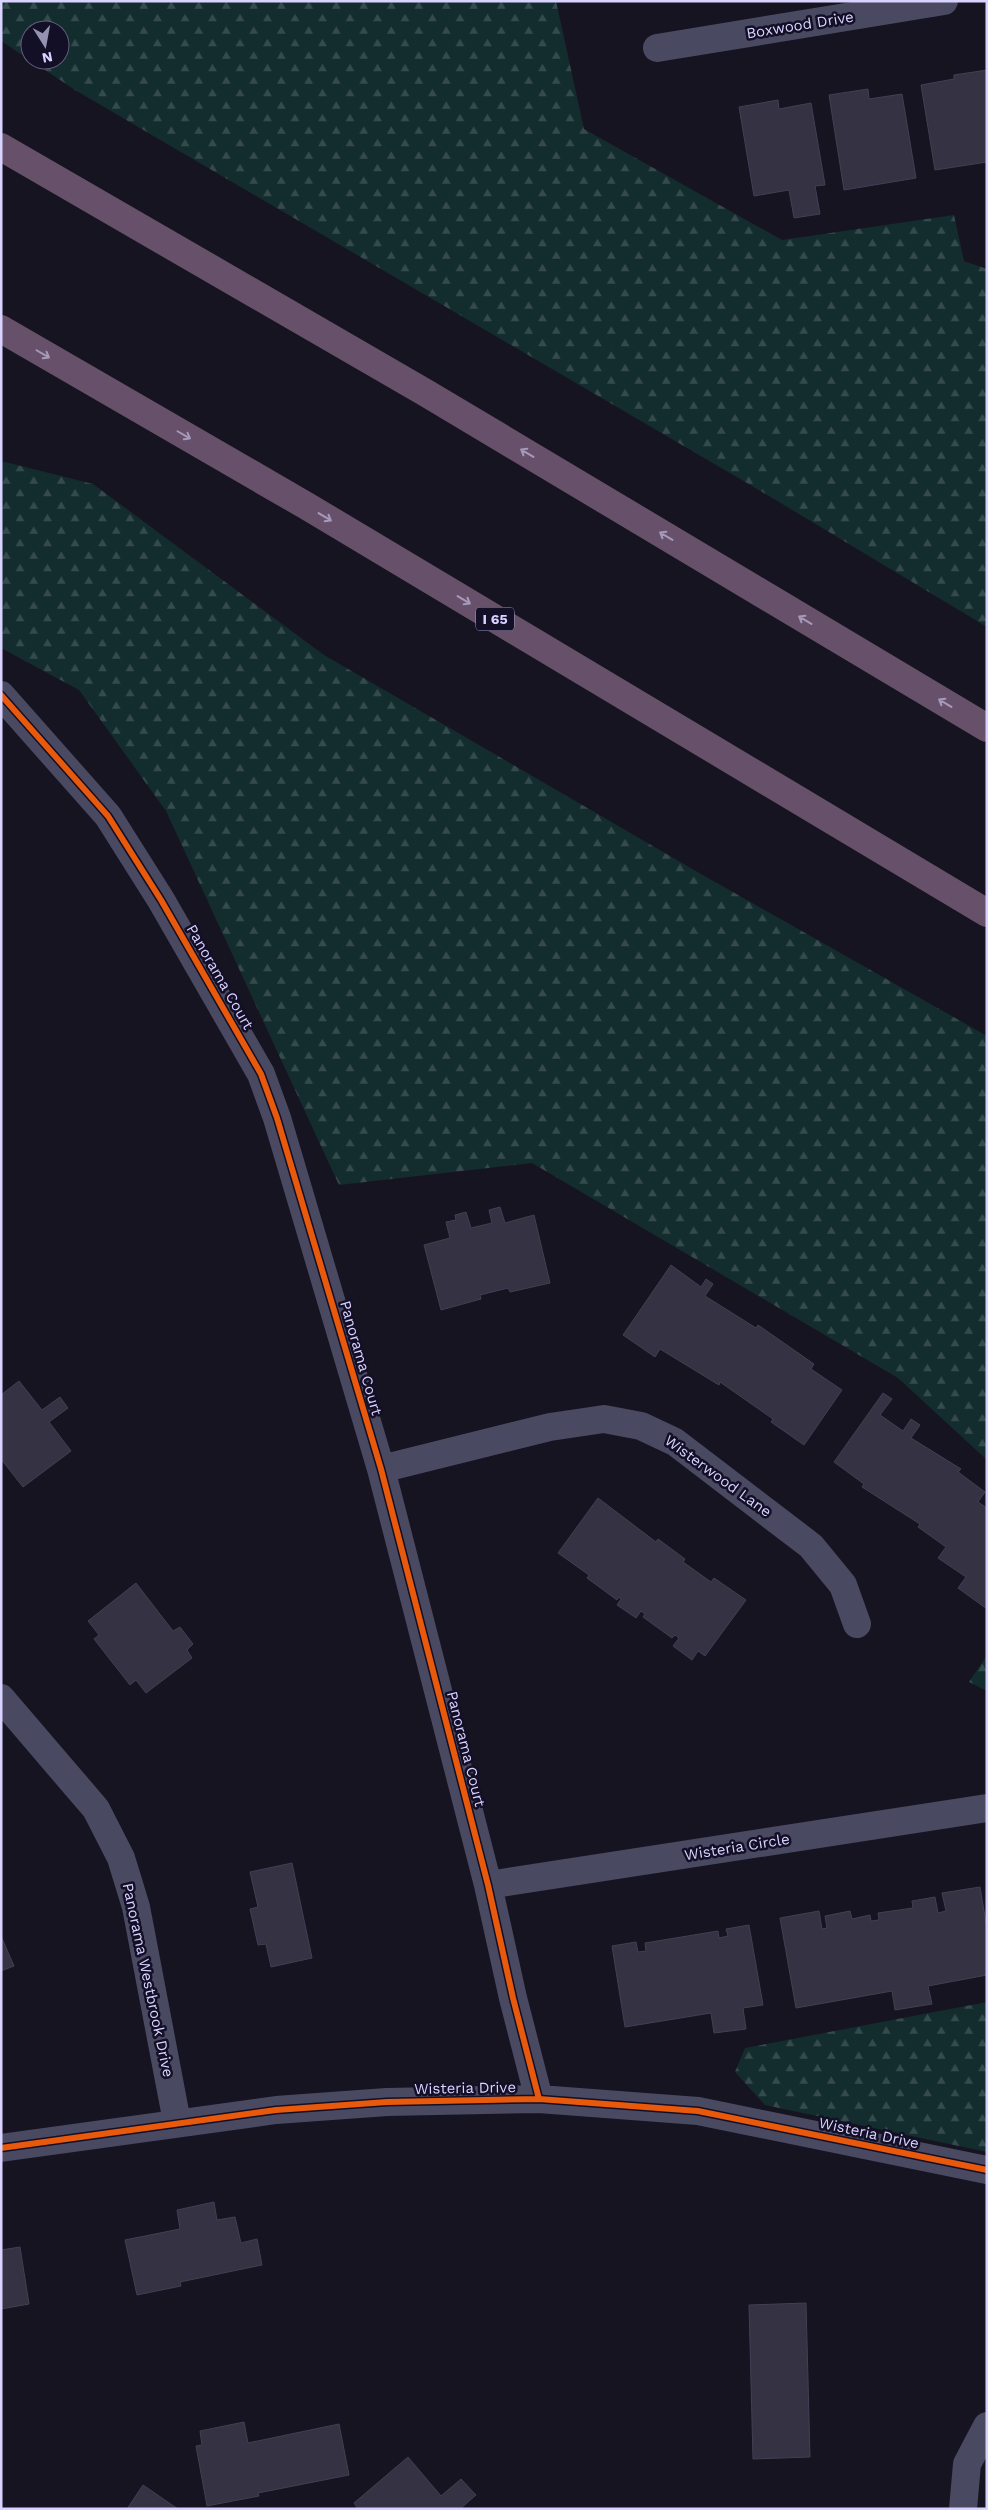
<svg xmlns="http://www.w3.org/2000/svg" width="988" height="2510" font-family="'Work Sans',sans-serif">
	<style>
		.forest { fill: url(#forest-firs) }
		.building { fill: #343243; stroke: #433f54 }
		.lines { fill: none; stroke-linecap: round; stroke-linejoin: round }
		.minor { stroke: #4a4962; stroke-width: 28 }
		.highway { stroke: #67516a; stroke-width: 28 }
		.cycleway-casing { stroke: #130f26; stroke-width: 9 }
		.cycleway { stroke: #e8590c; stroke-width: 6 }
		.oneway { stroke: #a699bc }
		.labels { text-anchor: middle; stroke-width: 5; stroke-linejoin: round; paint-order: stroke }
		.shield { fill: #130f26; stroke: #9e99be; stroke-width: 1 }
		.shield-label { font-size: 14px; font-weight: bold; fill: #d9d4ff }
		.street-label { font-size: 15px; fill: #d9d4ff; stroke: #130f26 }
	</style>
	<defs>
		<pattern id="forest-firs" width="22" height="20" patternUnits="userSpaceOnUse" patternTransform="scale(1.25)"><rect width="22" height="20" fill="#132c2d"/><path d="M5 1l3.5 6h-7zM16 11l3.5 6h-7z" fill="#354a4c"/></pattern>
	</defs>
	<rect width="100%" height="100%" fill="#161421"/>
	<path class="forest" d="M1,1H556L584,129L782,240L954,215L964,261L987,269V627L769,496L75,90L30,60H60V30H30V60L1,41Z
		M1,461L93,484L324,655L701,874L987,1036V1460L898,1378L532,1163L339,1185L166,811L79,690L1,648Z
		M987,1655V1691L969,1682Z
		M987,2002V2152L765,2105L735,2072L745,2048Z"/>
	<path class="building" d="M987,70V162L935,170L921,85L954,79V75Z
		M868,89L869,99L902,94L916,178L844,190L829,95Z
		M778,100L779,109L811,103L825,185L815,186L820,214L794,218L789,190L754,196L739,107Z
		M500,1207L505,1223L534,1215L550,1283L510,1292L508,1288L480,1295L481,1299L441,1310L424,1245L450,1238L446,1222L456,1220L455,1215L466,1212L471,1228L492,1223L489,1210Z
		M671,1265L701,1287L706,1279L713,1284L705,1296L756,1328L758,1325L814,1364L811,1369L842,1390L804,1445L771,1422L773,1419L720,1382L719,1385L660,1349L655,1357L623,1335Z
		M19,1381L42,1410L60,1397L68,1408L49,1422L71,1451L23,1487L1,1459V1395Z
		M883,1393L892,1399L880,1415L903,1431L911,1419L920,1425L911,1438L961,1469L958,1472L985,1492L978,1502L987,1508V1609L958,1588L966,1577L938,1558L946,1547L918,1527L920,1524L862,1487L864,1484L834,1462Z
		M598,1498L656,1542L658,1539L685,1559L683,1562L711,1582L714,1578L746,1600L705,1656L698,1651L692,1660L673,1646L679,1638L675,1635L672,1638L643,1617L645,1614L641,1611L636,1618L617,1605L621,1599L619,1597L617,1600L587,1578L589,1575L558,1553Z
		M136,1583L173,1631L180,1627L193,1644L187,1650L192,1658L146,1693L136,1680L130,1685L94,1639L99,1635L88,1621Z
		M292,1863L312,1958L271,1967L266,1944L258,1945L250,1909L258,1907L250,1872Z
		M980,1887L987,1929V1975L928,1986L932,2004L895,2010L892,1991L796,2008L780,1918L819,1911L822,1929L827,1928L825,1916L850,1911L852,1919L870,1915L871,1921L879,1920L878,1913L913,1908L912,1901L935,1897L938,1913L946,1911L942,1893Z
		M749,1925L763,2005L743,2008L746,2029L714,2033L711,2013L625,2027L612,1946L636,1942L638,1952L646,1951L645,1943L718,1931L719,1938L728,1936L726,1929Z
		M1,1936L14,1966L1,1971Z
		M214,2202L217,2220L235,2217L241,2243L257,2239L262,2265L180,2282L181,2286L137,2295L125,2240L180,2229L177,2210Z
		M20,2247L29,2304L1,2309V2250Z
		M806,2303L810,2457L753,2459L749,2305Z
		M244,2422L248,2443L339,2424L349,2475L258,2493L259,2496L207,2506L196,2446L202,2445L200,2431Z
		M408,2457L441,2496L461,2479L476,2495L460,2509H358L354,2503Z
		M143,2485L178,2509H127Z"/>
	<g class="lines">
		<path class="minor" d="M657,48L944,1
			M1,695L108,816L161,900L261,1074L277,1118L381,1469L488,1885L513,1998L539,2099
			M381,1469L550,1427L604,1419L641,1426L675,1442L811,1546L843,1585L857,1624
			M1,1698L96,1809L121,1858L136,1907L177,2122
			M488,1885L987,1808
			M1,2148L276,2110L387,2102L539,2099L698,2111L987,2170
			M963,2509L967,2464L987,2426"/>
		<path class="highway" d="M1,147L426,393L987,728
			M1,329L305,505L987,913"/>
		<defs>
			<path id="cycleway" d="M1,695L108,816L161,900L261,1074L277,1118L381,1469L488,1885L513,1998L539,2099
				M1,2148L276,2110L387,2102L539,2099L698,2111L987,2170"/>
		</defs>
		<use href="#cycleway" class="cycleway-casing"/>
		<use href="#cycleway" class="cycleway"/>
	</g>
	<defs><path id="oneway-shaft" d="M-6 0H5M1.5-3L5.5 0L1.5 3" fill="none" stroke-width="1.6" stroke-linecap="round" stroke-linejoin="round" transform="scale(1.25)"/></defs>
	<g class="oneway">
		<use href="#oneway-shaft" transform="translate(43 354) rotate(30)"/>
		<use href="#oneway-shaft" transform="translate(184 435) rotate(30)"/>
		<use href="#oneway-shaft" transform="translate(527 453) rotate(-149)"/>
		<use href="#oneway-shaft" transform="translate(325 517) rotate(31)"/>
		<use href="#oneway-shaft" transform="translate(666 536) rotate(-149)"/>
		<use href="#oneway-shaft" transform="translate(464 600) rotate(31)"/>
		<use href="#oneway-shaft" transform="translate(805 620) rotate(-149)"/>
		<use href="#oneway-shaft" transform="translate(945 703) rotate(-149)"/>
	</g>
	<g class="labels">
		<rect class="shield" x="476" y="607.5" width="38" height="23" rx="4"/>
		<g class="shield-label">
			<text x="495" y="624">I 65</text>
		</g>
		<g class="street-label">
			<text transform="translate(800 25) rotate(-9)" y="5">Boxwood Drive</text>
			<text transform="translate(220 977) rotate(60)" y="5">Panorama Court</text>
			<text transform="translate(361 1358) rotate(74)" y="5">Panorama Court</text>
			<text transform="translate(718 1476) rotate(36)" y="5">Wisterwood Lane</text>
			<text transform="translate(466 1749) rotate(76)" y="5">Panorama Court</text>
			<text transform="translate(737 1847) rotate(-9)" y="5">Wisteria Circle</text>
			<text transform="translate(148 1980) rotate(78)" y="5">Panorama Westbrook Drive</text>
			<text transform="translate(465 2088) rotate(-1)" y="5">Wisteria Drive</text>
			<text transform="translate(869 2133) rotate(12)" y="5">Wisteria Drive</text>
		</g>
	</g>
	<rect width="988" height="2510" fill="none" stroke="#d9d4ff" stroke-width="5"/>
	<g transform="translate(45 45) rotate(169)"><circle r="24" fill="#130f26" stroke="#625e7d"/>
	<path d="M0-4L9 19L0 12L-9 19Z" fill="#9591b1"/>
	<text y="-8" font-size="14" font-weight="bold" text-anchor="middle" fill="#d9d4ff">N</text>
	</g>
</svg>
